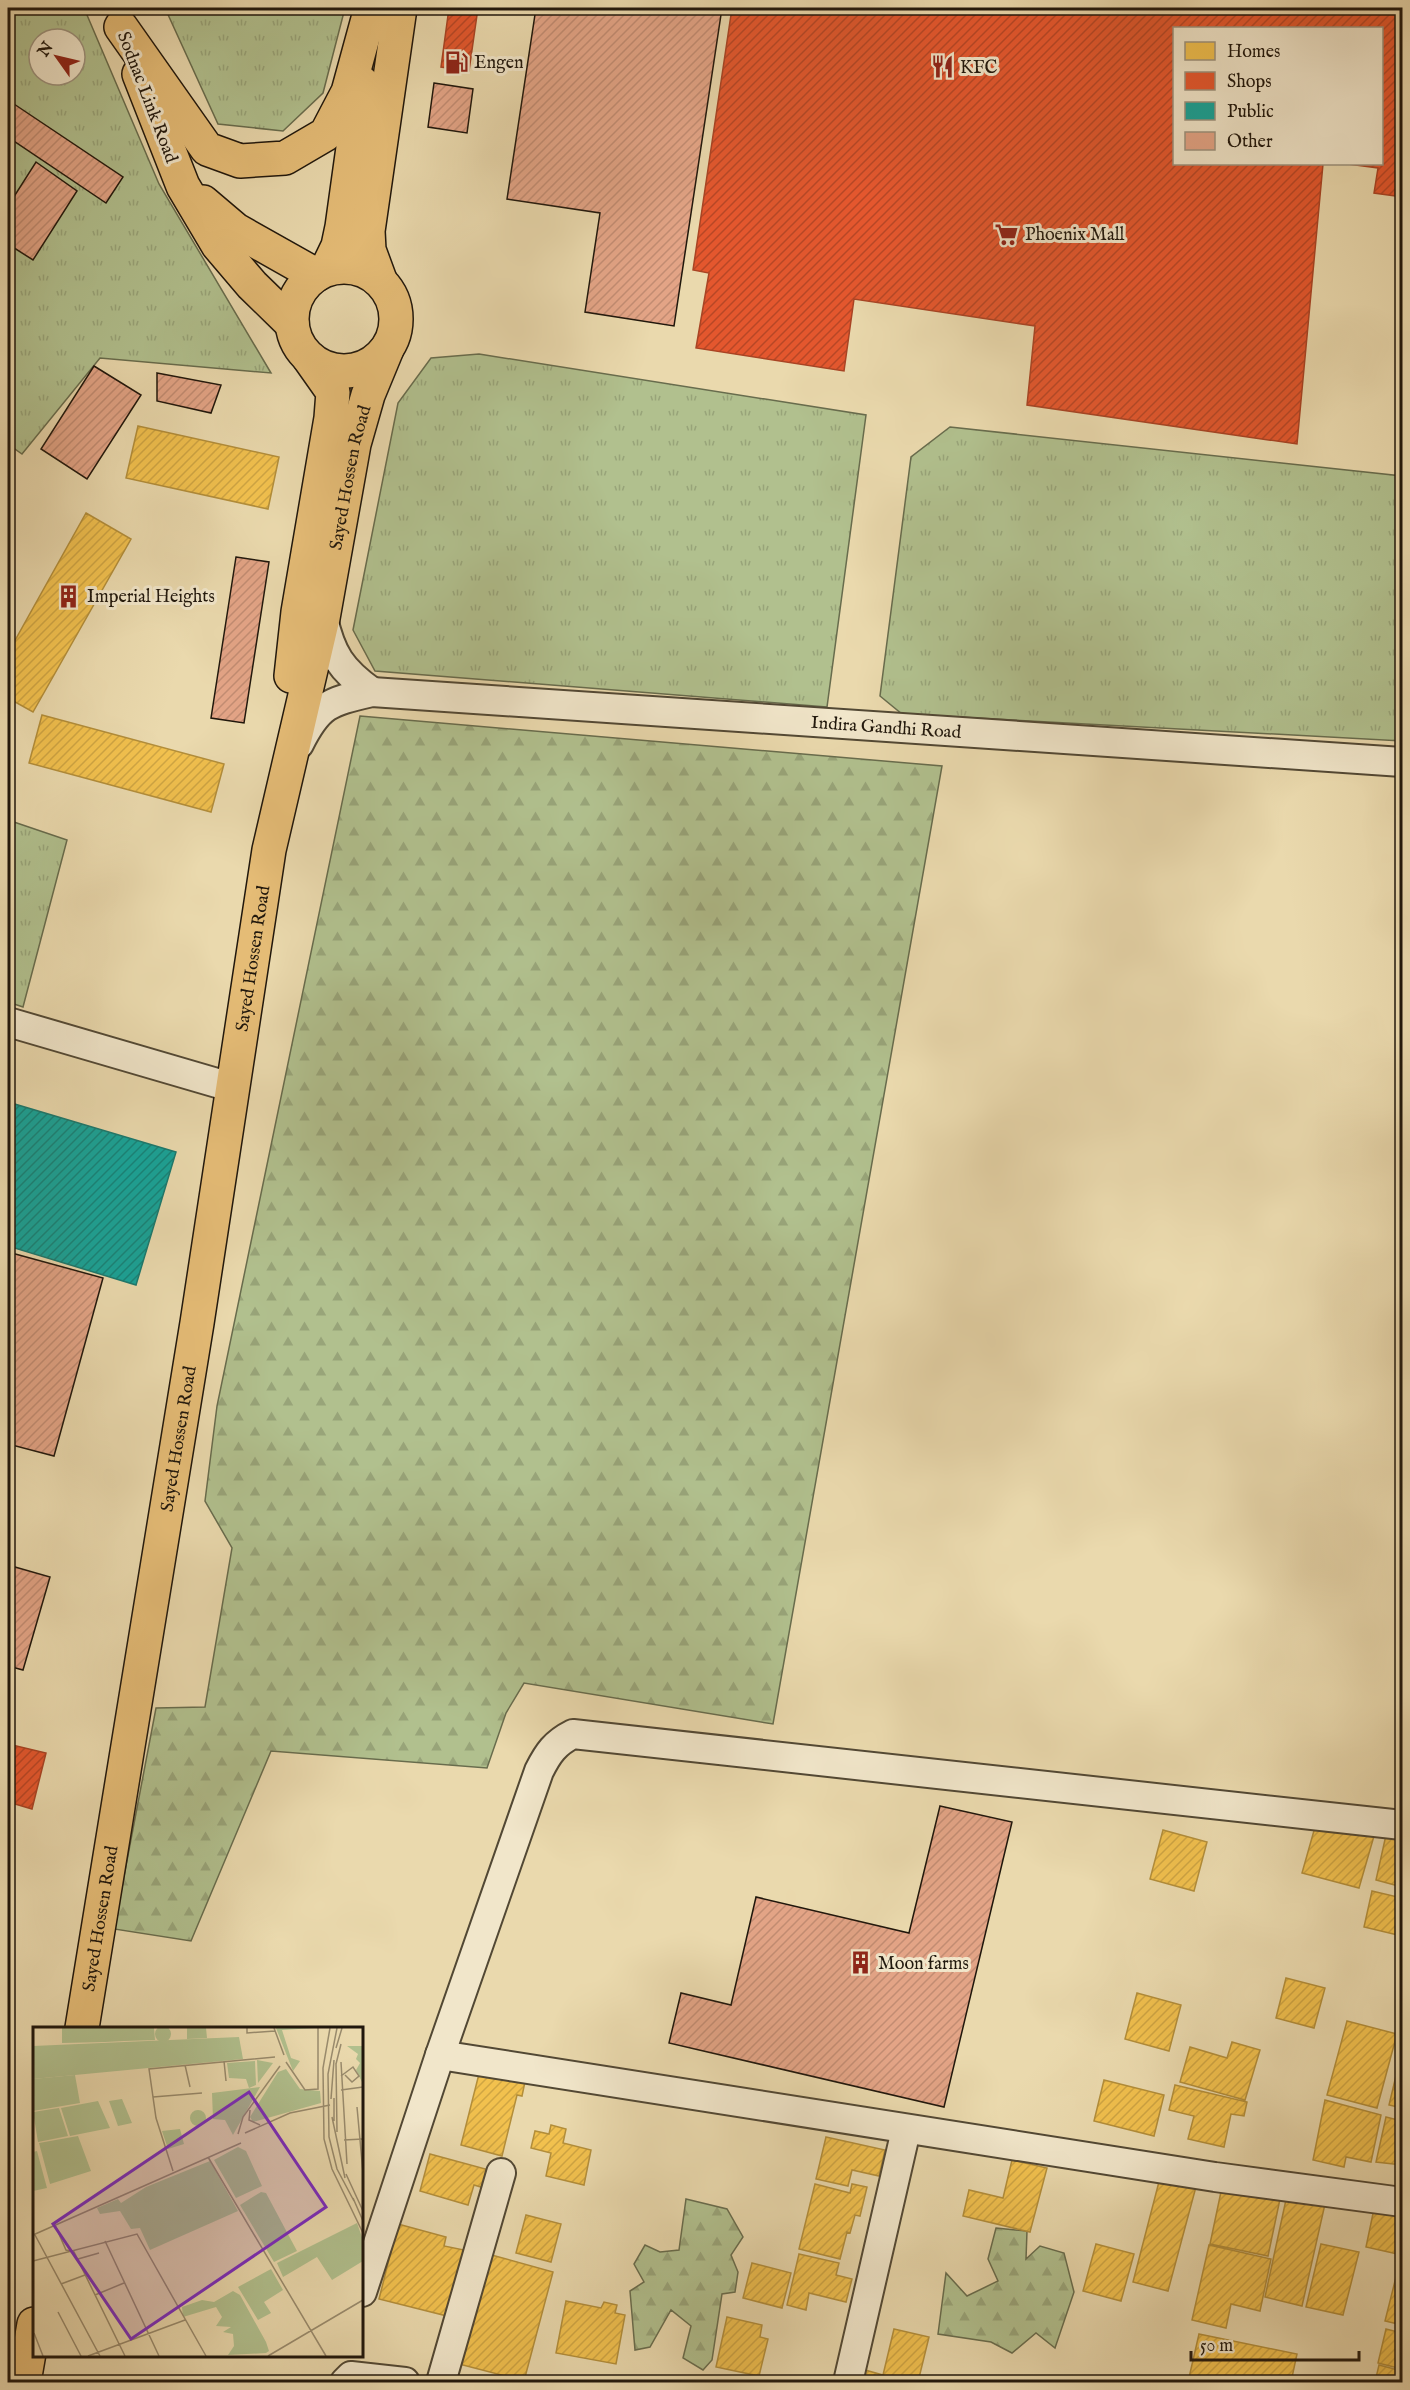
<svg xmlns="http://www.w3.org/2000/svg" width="1410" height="2390" font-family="'IM FELL English',serif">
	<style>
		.grass { fill: url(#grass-tufts); stroke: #686c4d; stroke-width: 1.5; fill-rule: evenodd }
		.forest { fill: url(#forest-firs); stroke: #686c4d; stroke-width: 1.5 }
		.homes { fill: url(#homes-hatch); stroke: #b38e3a; stroke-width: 1.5 }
		.shops { fill: url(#shops-hatch); stroke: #a94424; stroke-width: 1.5 }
		.public { fill: url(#public-hatch); stroke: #1a796e; stroke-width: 1.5 }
		.building { fill: url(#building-hatch); stroke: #20170c; stroke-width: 1.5 }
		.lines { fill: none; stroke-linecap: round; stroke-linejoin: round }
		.minor-casing { stroke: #524834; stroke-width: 32 }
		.major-casing { stroke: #20170c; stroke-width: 36 }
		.minor { stroke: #f1e6ca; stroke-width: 28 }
		.major { stroke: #e5bc76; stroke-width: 33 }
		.labels { text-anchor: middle; stroke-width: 6; stroke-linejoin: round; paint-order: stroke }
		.poi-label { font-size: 18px; fill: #20170c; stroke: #f1e6ca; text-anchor: start }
		.street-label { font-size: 18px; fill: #20170c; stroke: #f1e6ca }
		.inset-road { fill: none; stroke: #998b6d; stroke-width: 1.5 }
		.view { fill: #7b2cbf; fill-opacity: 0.15; stroke: #7b2cbf; stroke-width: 3 }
		.inset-edge { fill: none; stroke: #20170c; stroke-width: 3 }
	</style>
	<defs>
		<pattern id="grass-tufts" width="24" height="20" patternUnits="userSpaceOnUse" patternTransform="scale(1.5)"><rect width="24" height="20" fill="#b1c08e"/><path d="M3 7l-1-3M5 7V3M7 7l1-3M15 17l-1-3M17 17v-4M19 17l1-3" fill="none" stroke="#98a479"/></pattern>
		<pattern id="forest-firs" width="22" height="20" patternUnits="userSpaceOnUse" patternTransform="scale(1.5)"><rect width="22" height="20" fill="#b1c08e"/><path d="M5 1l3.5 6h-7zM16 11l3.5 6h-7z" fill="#98a479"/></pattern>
		<pattern id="homes-hatch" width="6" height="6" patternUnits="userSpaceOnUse" patternTransform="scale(1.5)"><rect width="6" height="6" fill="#f2c14e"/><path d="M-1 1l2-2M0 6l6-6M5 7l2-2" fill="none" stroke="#cfa543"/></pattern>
		<pattern id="shops-hatch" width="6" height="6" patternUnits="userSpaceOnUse" patternTransform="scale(1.5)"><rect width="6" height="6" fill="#e4572e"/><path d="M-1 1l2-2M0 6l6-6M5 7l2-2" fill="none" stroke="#b84726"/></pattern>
		<pattern id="public-hatch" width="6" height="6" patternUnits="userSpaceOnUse" patternTransform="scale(1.5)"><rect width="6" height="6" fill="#17a398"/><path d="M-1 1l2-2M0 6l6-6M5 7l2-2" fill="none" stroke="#14847a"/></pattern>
		<pattern id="building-hatch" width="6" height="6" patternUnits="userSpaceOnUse" patternTransform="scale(1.5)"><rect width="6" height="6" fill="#e3a486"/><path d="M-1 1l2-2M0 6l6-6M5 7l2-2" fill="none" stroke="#c28c72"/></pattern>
	</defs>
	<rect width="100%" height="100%" fill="#ead9ad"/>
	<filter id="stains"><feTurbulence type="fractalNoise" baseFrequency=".00333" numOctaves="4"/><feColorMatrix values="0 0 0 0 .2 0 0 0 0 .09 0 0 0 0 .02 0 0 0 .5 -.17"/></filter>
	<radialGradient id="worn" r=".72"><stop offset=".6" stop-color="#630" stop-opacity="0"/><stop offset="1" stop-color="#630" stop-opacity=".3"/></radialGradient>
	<path class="grass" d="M8,8H84L159,184L271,373L100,358L22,454L8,444ZM39,39H75V75H39Z
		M165,8H345L323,93L283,131L218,124Z
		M479,354L866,415L827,707L375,671L353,630L398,403L431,358Z
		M950,427L1402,476V741L902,714L880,696L911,457Z
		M8,820L67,840L23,1007L8,1002Z"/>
	<path class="forest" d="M360,716L942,766L773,1724L524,1683L506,1713L487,1768L271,1751L191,1941L114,1929L156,1708L205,1707L232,1548L205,1501L217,1406Z
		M686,2199L727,2209L743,2237L731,2255L738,2272L735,2292L722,2294L712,2360L703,2370L683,2358L691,2326L671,2310L650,2347L635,2350L630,2291L644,2282L634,2264L645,2245L660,2252L679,2250Z
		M996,2228L1027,2231L1026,2259L1040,2246L1064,2253L1074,2292L1055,2348L1036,2333L1012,2353L991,2342L938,2334L946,2273L967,2296L998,2281L988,2259Z"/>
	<path class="homes" d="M138,426L279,457L268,509L126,478Z
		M86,513L131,539L33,712L8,698V653Z
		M42,715L224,764L211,812L29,763Z
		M1317,1820L1374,1836L1359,1888L1302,1873Z
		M1163,1830L1207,1842L1194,1891L1150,1879Z
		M1386,1835L1402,1839V1887L1376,1880Z
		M1372,1891L1402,1898V1936L1364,1927Z
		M1286,1978L1325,1988L1314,2028L1276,2018Z
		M1137,1993L1181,2005L1169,2051L1125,2039Z
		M1347,2021L1397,2034L1377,2108L1327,2095Z
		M1232,2042L1260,2050L1245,2100L1180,2082L1190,2047L1227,2058Z
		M1400,2059H1402V2108L1389,2105Z
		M481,2066L526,2077L522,2096L517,2095L502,2156L461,2145Z
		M1104,2080L1164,2095L1154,2136L1094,2121Z
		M1175,2085L1247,2102L1244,2116L1231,2114L1224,2147L1188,2139L1194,2116L1169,2110Z
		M1325,2100L1381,2115L1371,2162L1346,2157L1344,2167L1313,2160Z
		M1386,2117L1402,2121V2165L1376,2162Z
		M551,2125L566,2129L563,2143L591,2150L584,2185L546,2176L551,2153L531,2148L535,2131L549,2134Z
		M826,2137L885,2150L879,2176L852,2170L848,2186L816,2179Z
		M430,2154L489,2170L484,2188L474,2185L468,2205L420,2191Z
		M1012,2160L1047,2168L1030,2232L963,2216L969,2190L1003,2198Z
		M1161,2174L1197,2183L1168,2291L1133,2282Z
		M815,2184L850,2193L852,2184L867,2187L860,2216L855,2215L850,2233L847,2232L840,2259L799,2249Z
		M1222,2187L1280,2199L1268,2256L1210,2244Z
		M1287,2195L1325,2204L1302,2306L1265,2297Z
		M1375,2204L1402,2210V2255L1366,2247Z
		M526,2215L561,2224L551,2262L516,2253Z
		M398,2224L446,2237L444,2246L464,2250L447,2316L379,2299Z
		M1096,2244L1134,2254L1121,2301L1083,2291Z
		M1321,2244L1359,2252L1343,2315L1306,2307Z
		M1209,2245L1271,2259L1260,2311L1231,2304L1226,2328L1192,2320Z
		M488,2254L553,2272L524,2381L459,2364Z
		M799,2254L839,2263L836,2275L852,2279L846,2302L809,2293L806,2310L787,2305Z
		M1400,2261L1402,2262V2325L1385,2321Z
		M752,2263L791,2273L782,2308L743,2298Z
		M566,2301L601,2308L604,2302L617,2305L615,2313L625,2315L616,2364L556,2353Z
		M727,2317L762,2325L760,2337L768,2339L759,2376L716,2367Z
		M894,2329L929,2337L918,2382H862L865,2370L883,2375Z
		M1386,2329L1402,2333V2369L1378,2363Z
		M1199,2334L1297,2354L1291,2382H1188Z
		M1379,2365L1402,2371V2382H1375Z"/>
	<path class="shops" d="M449,8H478L469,71L441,67Z
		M732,8H1402V197L1374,193L1378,168L1348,164H1382V28H1174V164H1323L1297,444L1027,405L1035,326L854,299L844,371L696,348L709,273L693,270Z
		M8,1744L46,1753L32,1809L8,1802Z"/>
	<path class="public" d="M8,1102L176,1152L136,1285L8,1246Z"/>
	<path class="building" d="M536,8H722L674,326L585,312L600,213L507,199Z
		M434,83L473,89L467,133L428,127Z
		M8,100L123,177L106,203L8,137Z
		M36,162L77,191L33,260L8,244V206Z
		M94,366L141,395L87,479L41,449Z
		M157,373L221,385L211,413L157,401Z
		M236,557L269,562L244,723L211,718Z
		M8,1252L103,1278L54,1456L8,1444Z
		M8,1565L50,1577L23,1670L8,1666Z
		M940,1806L1012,1822L944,2107L669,2043L681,1993L731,2005L756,1897L909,1933Z"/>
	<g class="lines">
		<defs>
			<g id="minor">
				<path d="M323,618C331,654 341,670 372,692"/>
				<path id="s1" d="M299,744C319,704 329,702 372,692L1402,762"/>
				<path d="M8,1022L234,1088"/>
				<path d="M440,2055L1215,2177L1402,2202"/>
				<path d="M362,2292L440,2055L539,1771C548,1753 555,1743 573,1734L1402,1825"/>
				<path d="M345,2382L351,2376L405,2382"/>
				<path d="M441,2382L501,2173"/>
				<path d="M848,2382L906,2130"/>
			</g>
			<g id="major">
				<path d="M121,27L207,149L240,161L285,158L326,134L348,92L371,8"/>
				<path d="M139,74L183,186L218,245L252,285L292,324"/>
				<path d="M203,202L236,230L316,275"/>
				<circle cx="344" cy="319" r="52"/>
				<path d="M327,269L338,246L342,227L362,83"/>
				<path d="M380,280L369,250L368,231L400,8"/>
				<path d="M291,676L298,612L331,418L333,392L309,358"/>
				<path id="s2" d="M82,2028L197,1323L269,850L323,618L354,444L368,395L387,349"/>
				<path d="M24,2382L34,2324"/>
			</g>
		</defs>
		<use href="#minor" class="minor-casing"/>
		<use href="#major" class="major-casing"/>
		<use href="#minor" class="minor"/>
		<use href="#major" class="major"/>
	</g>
	<defs>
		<symbol id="fuel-bare" viewBox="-9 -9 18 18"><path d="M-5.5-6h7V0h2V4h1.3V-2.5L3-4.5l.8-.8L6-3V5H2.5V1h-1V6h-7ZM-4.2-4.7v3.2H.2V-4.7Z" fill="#8f2418" stroke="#f1e6ca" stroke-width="2.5" paint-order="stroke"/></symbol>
		<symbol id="restaurant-bare" viewBox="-9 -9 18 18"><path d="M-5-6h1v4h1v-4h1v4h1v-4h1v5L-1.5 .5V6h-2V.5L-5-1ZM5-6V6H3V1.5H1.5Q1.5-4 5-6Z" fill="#8f2418" stroke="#f1e6ca" stroke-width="2.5" paint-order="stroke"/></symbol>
		<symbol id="supermarket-bare" viewBox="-9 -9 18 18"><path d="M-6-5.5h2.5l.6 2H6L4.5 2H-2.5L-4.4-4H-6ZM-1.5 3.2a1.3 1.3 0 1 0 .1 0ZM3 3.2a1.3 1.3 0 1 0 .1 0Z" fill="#8f2418" stroke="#f1e6ca" stroke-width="2.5" paint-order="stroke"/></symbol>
		<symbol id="building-bare" viewBox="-9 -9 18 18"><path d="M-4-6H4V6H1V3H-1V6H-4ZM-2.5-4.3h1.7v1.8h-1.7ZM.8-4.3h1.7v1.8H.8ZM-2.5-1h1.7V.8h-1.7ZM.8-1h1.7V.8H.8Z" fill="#8f2418" stroke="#f1e6ca" stroke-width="2.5" paint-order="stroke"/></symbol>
	</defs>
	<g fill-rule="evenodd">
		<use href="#fuel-bare" x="440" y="46" width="33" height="33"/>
		<use href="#restaurant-bare" x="926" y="50" width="33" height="33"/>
		<use href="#supermarket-bare" x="990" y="218" width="33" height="33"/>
		<use href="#building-bare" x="52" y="580" width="33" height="33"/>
		<use href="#building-bare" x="844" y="1946" width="33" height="33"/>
	</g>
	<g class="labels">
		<g class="poi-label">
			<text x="474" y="68">Engen</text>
			<text x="960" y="73">KFC</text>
			<text x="1025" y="240">Phoenix Mall</text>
			<text x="87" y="602">Imperial Heights</text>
			<text x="878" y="1969">Moon farms</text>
		</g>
		<g class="street-label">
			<text transform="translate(148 97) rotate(69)" y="6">Sodnac Link Road</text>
			<text dy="6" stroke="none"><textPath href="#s2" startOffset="1574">Sayed Hossen Road</textPath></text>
			<text dy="6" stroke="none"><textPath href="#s1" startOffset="610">Indira Gandhi Road</textPath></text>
			<text dy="6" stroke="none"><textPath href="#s2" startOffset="1083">Sayed Hossen Road</textPath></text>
			<text dy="6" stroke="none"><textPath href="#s2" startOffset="597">Sayed Hossen Road</textPath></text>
			<text dy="6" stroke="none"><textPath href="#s2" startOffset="111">Sayed Hossen Road</textPath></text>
		</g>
	</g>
	<g transform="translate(33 2027)">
		<rect width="330" height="330" fill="#ead9ad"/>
		<path d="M29,1H72V15L29,16ZM91,1H121L122,13L91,14ZM224,33L240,36L225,56ZM222,34L223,58L216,61L213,52L196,51L194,36ZM253,42L267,62L287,64L288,76L220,95L217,90L245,45ZM227,60L200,108L192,93L180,92L179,66ZM89,72L99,96L85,99L76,74ZM65,74L77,101L37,109L28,81ZM26,81L35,109L5,115L0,85ZM157 91a8 8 0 1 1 16 0a8 8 0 1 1-16 0ZM147,102L151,117L135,122L129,104ZM45,109L58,144L17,157L6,116ZM205,120L213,124L229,159L203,171L181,133ZM4,124L14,161L0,164V125ZM228,165L233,166L264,224L241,235L207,178ZM324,196L330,213V234L299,253L284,230L250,250L244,236Z" fill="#b1c08e"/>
		<path d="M122 7a8 8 0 1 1 16 0a8 8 0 1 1-16 0ZM72,1H91V14L72,15ZM154,1H173L174,11L154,12ZM243,1H282L249,3L258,31L267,34L260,44ZM314,19H330V57L323,43L327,36L323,32L325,27ZM42,48L47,76L0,84V52ZM177,134L205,184L117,223L107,201L98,202L87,184L67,187L64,181L85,172L88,176L113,160ZM200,264L207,268L233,315L236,324L233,326L195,328L201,319L200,307L190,305L198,300L183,299L189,290L183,280L150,290L149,280L169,273L181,275Z" fill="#b1c08e"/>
		<path d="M206,10L210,32L0,52V19Z" fill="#b1c08e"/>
		<path d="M238,242L250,263L231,275L238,286L225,293L205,260Z" fill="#b1c08e"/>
		<path class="inset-road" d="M214,1V6L242,4M241,1L251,28M297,1L290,41L291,112L299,142L330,206M304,1L295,47L296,110L304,142L321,174M303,21L309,1M191,34L193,54M253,35L272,63L285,62V1M308,35L314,137M303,36L304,105M303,37L308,17M152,38L157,60M308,49L320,40L326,49L319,55L312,48M308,63L330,60M120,70L169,66M301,71V94M298,72L301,33M324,80L330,146M217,83L216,93L227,98M299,90L312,151M212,106L257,86L297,78M205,107L210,90L247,39M311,113L330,112M175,130L293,329M140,144L123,91L116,42L242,30M313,147L330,184M320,171L330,194M22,198L33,223L41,225L92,329M0,208L208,116M2,208L67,329M72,214L126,329M45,232L66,226M0,234L104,207L173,329M28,257L52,248M62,268L91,256M25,285L48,329M1,306L10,329M55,329L152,293M235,329L330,273"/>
		<path class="view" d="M216,65L293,180L98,312L20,197Z"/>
		<rect width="330" height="330" class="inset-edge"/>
	</g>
	<rect width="1410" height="2390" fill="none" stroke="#ead9ad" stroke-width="30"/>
	<rect x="9" y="9" width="1392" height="2372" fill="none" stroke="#20170c" stroke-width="3"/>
	<rect x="15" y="15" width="1380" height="2360" fill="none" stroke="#20170c" stroke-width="1.5"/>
	<rect x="1173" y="27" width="210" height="138" fill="#f1e6ca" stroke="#9d937e" stroke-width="1.5"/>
	<rect x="1185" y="42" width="30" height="18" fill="#f2c14e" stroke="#9d937e" stroke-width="1.5"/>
	<text x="1227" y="57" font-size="18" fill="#20170c">Homes</text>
	<rect x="1185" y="72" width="30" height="18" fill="#e4572e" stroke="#9d937e" stroke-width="1.5"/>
	<text x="1227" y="87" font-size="18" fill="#20170c">Shops</text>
	<rect x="1185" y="102" width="30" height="18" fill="#17a398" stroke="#9d937e" stroke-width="1.5"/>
	<text x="1227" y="117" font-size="18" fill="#20170c">Public</text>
	<rect x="1185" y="132" width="30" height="18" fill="#e3a486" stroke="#9d937e" stroke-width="1.5"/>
	<text x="1227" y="147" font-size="18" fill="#20170c">Other</text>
	<g transform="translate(57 57) rotate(304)"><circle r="28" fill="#f1e6ca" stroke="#9d937e" stroke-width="1.5"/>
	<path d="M0-4.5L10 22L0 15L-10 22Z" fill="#8f2418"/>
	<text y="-9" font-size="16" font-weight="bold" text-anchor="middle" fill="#20170c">N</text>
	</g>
	<path d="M1191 2351v9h168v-9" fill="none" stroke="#20170c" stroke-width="3"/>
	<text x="1200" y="2351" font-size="18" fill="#20170c" stroke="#f1e6ca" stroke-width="4.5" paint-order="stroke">50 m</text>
	<rect width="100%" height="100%" filter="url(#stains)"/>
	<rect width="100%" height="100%" fill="url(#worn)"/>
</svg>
